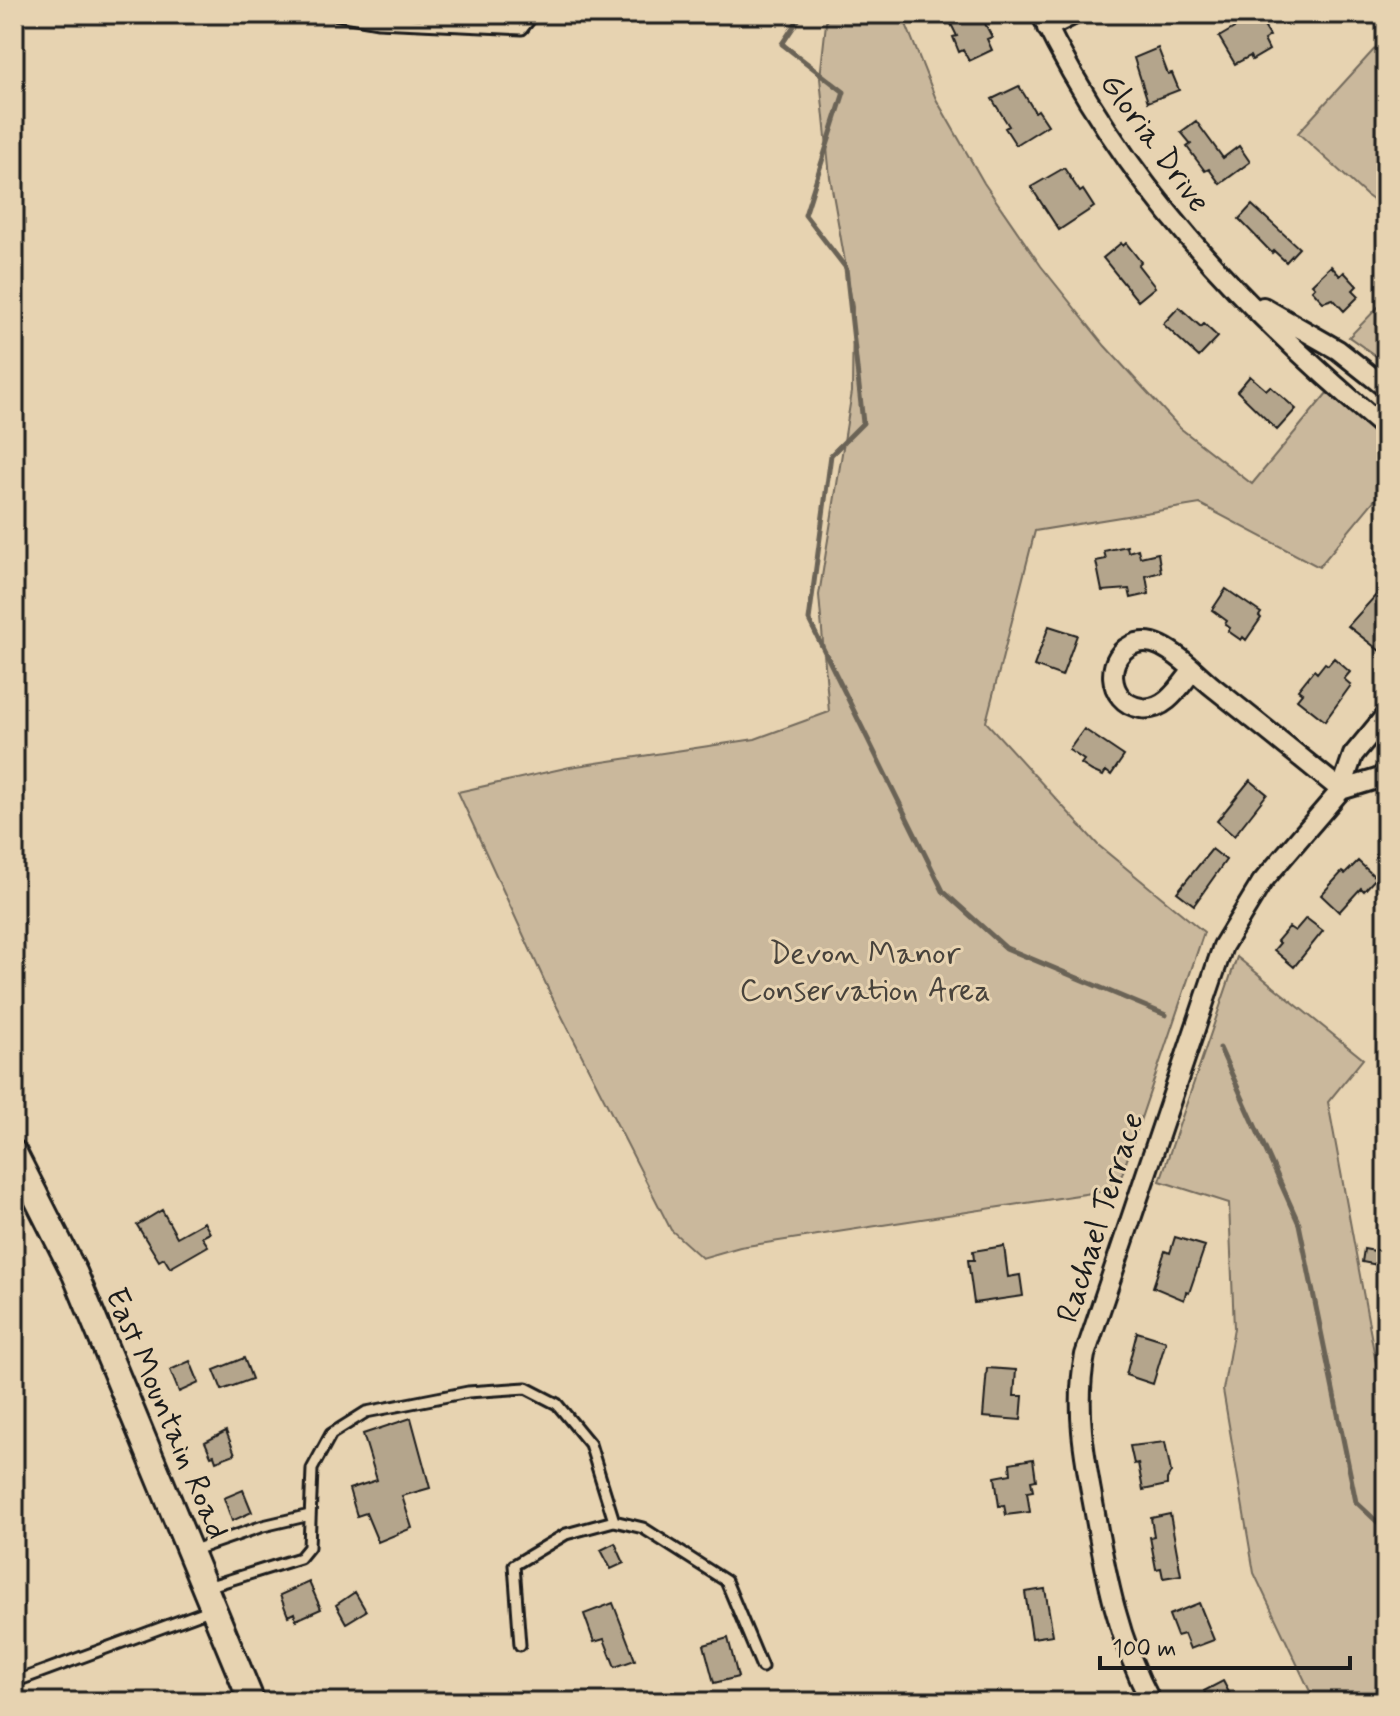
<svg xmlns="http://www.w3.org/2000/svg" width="1400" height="1716" font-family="Mynerve,sans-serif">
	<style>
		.green { fill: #cab89c; stroke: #736a5c; stroke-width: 2 }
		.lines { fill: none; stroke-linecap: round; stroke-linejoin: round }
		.stream { stroke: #6b6356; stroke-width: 5 }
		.building { fill: #b4a58c; stroke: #1c1c1c; stroke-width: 2 }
		.lane-casing { stroke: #1c1c1c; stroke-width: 15 }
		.street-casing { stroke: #1c1c1c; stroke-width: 24 }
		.secondary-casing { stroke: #1c1c1c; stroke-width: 30 }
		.lane { stroke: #e7d3b1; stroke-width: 9 }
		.street { stroke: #e7d3b1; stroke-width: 18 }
		.secondary { stroke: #e7d3b1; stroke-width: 24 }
		.labels { text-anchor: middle; stroke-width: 6; stroke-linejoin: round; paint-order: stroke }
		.street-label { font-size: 32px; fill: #1c1c1c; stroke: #e7d3b1 }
		.park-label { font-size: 32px; fill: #48433c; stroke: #e7d3b1 }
	</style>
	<rect width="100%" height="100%" fill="#e7d3b1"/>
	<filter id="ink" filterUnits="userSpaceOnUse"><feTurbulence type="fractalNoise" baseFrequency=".0125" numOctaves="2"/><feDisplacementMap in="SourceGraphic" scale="16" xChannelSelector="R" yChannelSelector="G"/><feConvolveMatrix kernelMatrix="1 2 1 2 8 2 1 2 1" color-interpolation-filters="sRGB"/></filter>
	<g filter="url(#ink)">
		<path class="green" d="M827,14H902L936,99L984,183L1041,266L1105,346L1180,428L1252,484L1327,393L1386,442V486L1319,567L1200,504L1035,531L986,722L1098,845L1204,932L1117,1189L740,1247L702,1258L671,1230L550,993L458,792L570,767L755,739L829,712L819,595L852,392L853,307L830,177L820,78Z
			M1383,14H1386V209L1366,195L1298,133L1381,42Z
			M1386,299V363L1349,337Z
			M1237,957L1363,1059L1328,1102L1386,1417V1702H1315L1254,1573L1223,1390L1234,1328L1229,1203L1160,1181Z"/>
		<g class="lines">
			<path class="stream" d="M802,14L782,44L844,92L805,215L846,268L863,423L831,455L809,620L943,891L1006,948L1166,1015
				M1220,1048L1299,1224L1356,1502L1386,1530"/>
		</g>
		<path class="building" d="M950,14H980L992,37L987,39L992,50L969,61L963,50L959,52L953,37L957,36L949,20L952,18Z
			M1259,18L1270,36L1264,40L1269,50L1252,60L1250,56L1235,64L1219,37L1241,24L1243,27Z
			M1158,48L1168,74L1172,73L1179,90L1148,102L1134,58Z
			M1019,86L1035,112L1038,110L1048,125L1016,145L1005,128L1009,126L992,99Z
			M1196,121L1223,158L1239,146L1250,162L1220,184L1209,169L1205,171L1187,147L1191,144L1181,132Z
			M1064,168L1080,192L1083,190L1094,207L1059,230L1031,187Z
			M1252,205L1299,248L1286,262L1274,251L1272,253L1239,219Z
			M1121,243L1123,246L1126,243L1141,262L1138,265L1155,287L1138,301L1103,258Z
			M1331,266L1340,276L1344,272L1357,286L1353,290L1359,296L1344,311L1333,299L1323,302L1312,290L1315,287L1312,284Z
			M1179,307L1201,327L1204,324L1218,337L1199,357L1163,324Z
			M1250,376L1266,390L1270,386L1296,409L1277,430L1237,391Z
			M1127,546L1128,552L1138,549L1140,557L1158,553L1161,572L1146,576L1149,594L1131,598L1129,589L1102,591L1096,561L1106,559L1104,551Z
			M1226,589L1261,613L1259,616L1261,618L1246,640L1243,637L1241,640L1228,631L1230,628L1225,624L1227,621L1212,610Z
			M1376,595L1386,602V643L1380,651L1348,626Z
			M1049,626L1077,635L1062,676L1034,666Z
			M1334,658L1350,672L1344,679L1351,685L1325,721L1297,699L1302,693L1298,690L1314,670L1317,673L1325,663L1328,665Z
			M1084,729L1124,756L1111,775L1106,771L1103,776L1092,771L1081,764L1084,760L1069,750Z
			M1250,780L1267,794L1234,836L1217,821Z
			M1212,849L1226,860L1194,905L1177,892Z
			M1358,861L1376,878L1364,891L1361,888L1339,912L1321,895L1342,872L1345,874Z
			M1306,918L1323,931L1294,967L1274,950L1280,943L1277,941L1289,927L1295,931Z
			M162,1210L177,1237L204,1222L210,1233L202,1237L208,1246L170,1268L164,1258L159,1261L137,1225Z
			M1175,1237L1205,1246L1189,1293L1186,1292L1184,1300L1153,1287L1165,1251L1170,1253Z
			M1004,1246L1008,1277L1020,1275L1023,1296L974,1303L968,1260H974L973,1251Z
			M1364,1249L1381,1252L1378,1265L1362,1262Z
			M1137,1332L1166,1341L1153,1384L1126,1375Z
			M244,1358L252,1379L222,1390L214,1370Z
			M190,1361L199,1383L179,1392L170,1370Z
			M987,1368L1016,1370L1014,1396H1023L1021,1420L983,1417Z
			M411,1418L430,1488L402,1496L412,1528L378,1542L366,1513L357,1516L349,1489L377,1480L363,1434Z
			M226,1431L235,1454L216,1461L214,1455L211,1456L205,1442Z
			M1165,1442L1171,1472L1167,1479V1485L1143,1490L1138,1463L1134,1464L1130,1446Z
			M1033,1459L1036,1480L1031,1481L1033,1491L1027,1492L1030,1512L1006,1515L1004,1505L999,1506L995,1477L1011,1474L1010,1463Z
			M243,1490L252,1512L232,1521L224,1498Z
			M1170,1514L1181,1575L1163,1578L1161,1568L1156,1569L1150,1537L1154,1536L1151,1518Z
			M615,1543L624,1563L611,1569L601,1550Z
			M309,1582L321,1609L296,1620L294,1613L288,1616L280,1595Z
			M1045,1589L1053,1635L1032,1638L1025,1592Z
			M355,1592L366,1611L346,1623L336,1605Z
			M613,1603L635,1660L615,1667L604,1639L594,1642L584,1614Z
			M1199,1603L1214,1640L1190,1649L1184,1634L1177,1636L1169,1615Z
			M728,1638L738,1677L714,1683L704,1645Z
			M1223,1681L1234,1702H1209L1204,1691Z"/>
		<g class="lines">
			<defs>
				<path id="lane" d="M333,14L378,22L522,29L534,14
					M191,1551L263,1526L310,1515
					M207,1587L300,1558L309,1547L312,1469L331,1434L366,1412L468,1392L526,1388L557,1404L590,1444L614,1521
					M520,1645L514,1565L566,1534L614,1521L643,1528L726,1581L762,1667
					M14,1682L212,1609"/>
				<path id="street" d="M1041,14C1122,182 1244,310 1386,429
					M1047,28L1075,14
					M1263,307L1338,350L1386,388
					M1193,670C1180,686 1165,712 1141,708C1106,703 1103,653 1137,643C1145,641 1153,642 1161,646C1180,655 1197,674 1213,687C1256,721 1299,756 1341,790
					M1341,790L1380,778L1386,771
					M1151,1702C1118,1640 1106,1576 1094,1508C1084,1455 1075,1407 1085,1355L1223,946L1262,882L1341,790L1353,755L1386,715"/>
				<path id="secondary" d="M14,1153L75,1274L252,1702"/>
			</defs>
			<use href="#lane" class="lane-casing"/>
			<use href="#street" class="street-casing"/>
			<use href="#secondary" class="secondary-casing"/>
			<use href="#lane" class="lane"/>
			<use href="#street" class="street"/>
			<use href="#secondary" class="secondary"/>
		</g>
	</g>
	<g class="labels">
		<g class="street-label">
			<text transform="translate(1156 142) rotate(54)" y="11">Gloria Drive</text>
			<text transform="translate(1099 1217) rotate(-72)" y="11">Rachael Terrace</text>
			<text transform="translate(168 1413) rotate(67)" y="11">East Mountain Road</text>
		</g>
		<g class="park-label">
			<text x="865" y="963">Devon Manor<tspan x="865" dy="37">Conservation Area</tspan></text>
		</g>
	</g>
	<rect width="1400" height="1716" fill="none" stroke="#e7d3b1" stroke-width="48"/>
	<rect x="24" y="24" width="1352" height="1668" fill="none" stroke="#1c1c1c" stroke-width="3" filter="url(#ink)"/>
	<path d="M1100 1656v12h250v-12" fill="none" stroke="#1c1c1c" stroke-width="4"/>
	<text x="1112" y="1656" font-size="24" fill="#1c1c1c" stroke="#e7d3b1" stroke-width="6" paint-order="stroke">100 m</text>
</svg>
